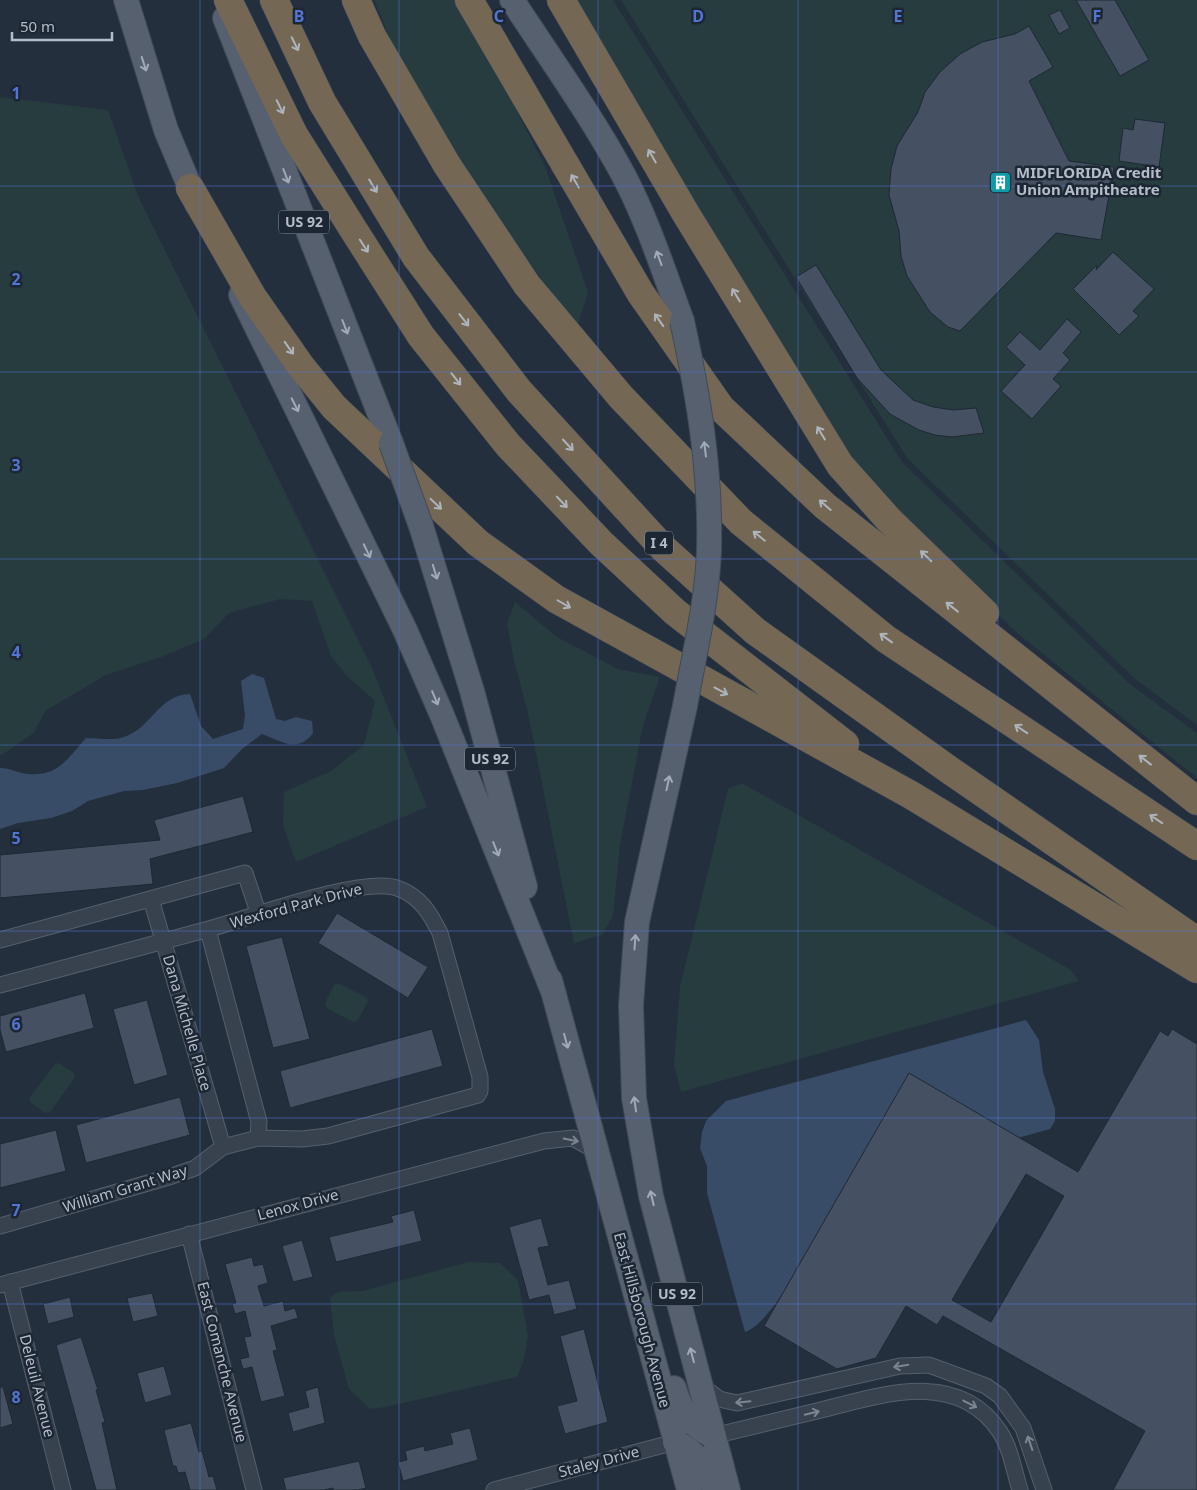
<svg xmlns="http://www.w3.org/2000/svg" width="1197" height="1490" font-family="'Noto Sans',sans-serif">
	<style>
		.green { fill: #263c3f }
		.water { fill: #394c67 }
		.building { fill: #455162; stroke: #1f2835; fill-rule: evenodd }
		.lines { fill: none; stroke-linecap: round; stroke-linejoin: round }
		.minor-casing { stroke: #565f6c; stroke-width: 17 }
		.primary-casing { stroke: #414a57; stroke-width: 26 }
		.motorway-casing { stroke: #434c59; stroke-width: 29 }
		.minor { stroke: #38414e; stroke-width: 15 }
		.primary { stroke: #56606e; stroke-width: 24 }
		.motorway { stroke: #746855; stroke-width: 28 }
		.primary-bridge-casing { stroke: #414a57; stroke-width: 26; stroke-linecap: butt }
		.primary-bridge { stroke: #56606e; stroke-width: 24 }
		.oneway { stroke: #aeb4bd }
		.oneway2 { stroke: #a1aab7 }
		.oneway3 { stroke: #7c8592 }
		.grid { fill: none; stroke: #5274d3; stroke-width: 1; stroke-opacity: 0.55 }
		.labels { text-anchor: middle; stroke-width: 5; stroke-linejoin: round; paint-order: stroke }
		.shield { fill: #1d2633; stroke: #878f9c; stroke-width: 1 }
		.shield-label { font-size: 14px; font-weight: bold; fill: #b4bcc9 }
		.poi-label { font-size: 15px; font-weight: bold; fill: #b4bcc9; stroke: #1d2633; text-anchor: start }
		.street-label { font-size: 15px; fill: #b4bcc9; stroke: #1d2633 }
		.grid-label { font-size: 16px; text-anchor: middle; font-weight: bold; fill: #5274d3; stroke: #1d2633; stroke-width: 5; stroke-linejoin: round; paint-order: stroke }
	</style>
	<rect width="100%" height="100%" fill="#242f3e"/>
	<path class="green" d="M374,0H459L545,166L588,293L577,327L449,154L411,89Z
		M574,0H613L902,462L1130,684L1197,733V778L1016,632L895,515L847,461Z
		M621,0H1197V725L1135,679L907,458Z
		M0,97L108,110L138,196L372,668L427,807L296,862L283,825L284,792L331,771L364,745L375,701L347,676L331,656L312,601L280,599L229,613L204,639L164,656L106,675L45,711L34,733L0,756Z
		M515,602L557,637L618,669L660,677L643,725L620,845L613,916L602,935L574,943L528,713L514,661L507,624Z
		M742,783L1071,970L1079,981L681,1092L674,1065L680,987L728,789Z
		M338,983L367,998L368,1002L357,1021L353,1022L327,1008L325,1003L334,985Z
		M59,1063L74,1073L75,1077L50,1112L45,1113L30,1102V1097L55,1064Z
		M468,1262L500,1263L518,1280L528,1336L524,1359L517,1377L386,1407L370,1409L349,1389L334,1335L330,1298L338,1292L363,1291Z"/>
	<path class="water" d="M252,674L264,678L276,719L285,721L296,717L312,721L313,733C297,754 282,741 262,734L242,749L224,768L177,783L143,790L124,791L88,801L72,811L51,818L18,823L0,829V768C10,768 18,773 28,774C58,777 68,758 86,738C97,738 114,741 124,737C152,728 158,695 190,694L201,726L213,739L243,729L245,715L241,681Z
		M1026,1020L1039,1040L1043,1072L1055,1109V1121L1050,1129L844,1187C825,1219 777,1321 745,1332L707,1193V1166L700,1148L702,1132L706,1121L726,1101Z"/>
	<path class="building" d="M1076,0H1115L1149,60L1120,76Z
		M1060,10L1070,28L1059,34L1049,15Z
		M1029,26L1053,67L1029,81L1069,161L1114,167L1101,240L1056,233L960,331L948,327L930,312L907,276L901,256L899,231L889,195L891,169L897,146L918,112L925,92L940,72L960,54L982,42L1015,34Z
		M1135,119L1165,123L1159,167L1119,161L1123,128L1133,130Z
		M1113,252L1154,289L1133,311L1139,316L1119,335L1073,289L1097,265L1096,270Z
		M816,265L881,370L913,400L933,407L953,410L976,408L984,433L952,437L935,435L919,430L890,414L857,378L796,277Z
		M1067,319L1081,332L1063,353L1070,360L1053,379L1061,386L1032,419L1001,391L1025,365L1006,347L1020,332L1040,350Z
		M243,796L253,832L150,859L153,884L0,898V855L160,840L154,820Z
		M337,913L428,967L408,998L318,943Z
		M282,937L310,1039L273,1048L246,946Z
		M85,993L94,1028L6,1052L0,1030V1016Z
		M147,1000L168,1075L134,1085L113,1009Z
		M432,1029L443,1066L290,1108L280,1071Z
		M1172,1029L1197,1044V1490H1113L1145,1431L943,1316L937,1325L906,1306L876,1358L837,1369L764,1326L909,1073L1078,1172L1160,1031L1168,1036ZM1026,1174L1064,1196L991,1322L952,1300Z
		M180,1097L190,1135L86,1163L76,1125Z
		M56,1130L66,1171L0,1188V1144Z
		M414,1210L422,1241L336,1262L329,1237L393,1222L391,1216Z
		M541,1218L549,1246L538,1248L548,1285L569,1280L577,1309L554,1315L549,1295L529,1300L509,1227Z
		M302,1240L313,1277L293,1282L282,1246Z
		M252,1257L254,1266L263,1264L268,1283L258,1286L264,1306L283,1301L285,1311L295,1308L298,1318L271,1326L277,1350L273,1351L285,1396L261,1402L252,1367L243,1369L240,1359L249,1357L244,1337L251,1336L245,1311L235,1314L232,1304L236,1303L225,1264Z
		M152,1293L158,1316L133,1322L127,1298Z
		M70,1297L74,1317L48,1324L43,1304Z
		M584,1329L608,1422L565,1434L557,1406L577,1401L560,1336Z
		M81,1337L98,1390H96L105,1422L102,1423L117,1490H96L56,1345Z
		M164,1366L172,1395L145,1403L137,1373Z
		M0,1387H3L13,1424L0,1428Z
		M318,1387L325,1423L293,1432L288,1413L309,1407L305,1391Z
		M191,1423L199,1452L202,1451L209,1477L213,1476L217,1490H190L185,1472L178,1473L176,1466H173L164,1430Z
		M470,1428L478,1460L403,1481L398,1462L407,1460L405,1451L424,1446L425,1451L453,1444L450,1433Z
		M359,1461L366,1488L358,1490H333V1488L324,1490H286L283,1478Z"/>
	<g class="lines">
		<defs>
			<path id="minor" d="M151,899L223,1147
				M208,930L259,1122L258,1138
				M0,940L245,873L259,915
				M0,985C70,966 140,948 209,929C249,918 362,876 397,888C420,896 430,913 440,933L480,1077V1091L478,1095L328,1136L302,1139L258,1138L223,1147L195,1168L172,1176L0,1226
				M189,1234L254,1490
				M10,1282L63,1490
				M0,1285L544,1141L573,1138L596,1151
				M701,1385L719,1399L737,1403L900,1366L929,1365L986,1386L1000,1396L1023,1428L1044,1490
				M713,1436C749,1427 785,1419 821,1410C881,1395 958,1368 1000,1432C1011,1449 1014,1471 1020,1490
				M494,1490L675,1442"/>
			<path id="primary" d="M126,0L166,130L197,204
				M512,0C550,58 591,115 624,176C648,222 664,272 682,321
				M225,18L391,443
				M241,295L405,630L442,715L554,994
				M421,526L472,691L525,887
				M685,706L637,922L631,1005L634,1098L651,1196L728,1490
				M550,980L689,1490
				M674,1388C681,1412 690,1426 713,1436
				M675,1442C697,1453 707,1466 714,1490"/>
			<path id="motorway" d="M228,0L294,135L353,229L421,336L508,445L601,543L675,612L845,744
				M274,0L322,102L416,257L519,391L663,548L755,631L948,769L1197,941
				M356,0L372,36L447,165L527,285L621,397L741,522L886,639L1197,846
				M469,0L641,294L721,408L825,506L1197,801
				M561,0L686,214L840,465L889,520L985,613
				M190,188L252,296L300,365L334,407L478,543L556,599L911,795L1197,969"/>
		</defs>
		<use href="#minor" class="minor-casing"/>
		<use href="#primary" class="primary-casing"/>
		<use href="#motorway" class="motorway-casing"/>
		<use href="#minor" class="minor"/>
		<use href="#primary" class="primary"/>
		<use href="#motorway" class="motorway"/>
		<defs>
			<path id="primary-bridge" d="M682,321C699,398 711,471 709,551C707,603 694,655 685,706
				M391,443L421,526"/>
		</defs>
		<use href="#primary-bridge" class="primary-bridge-casing"/>
		<use href="#primary-bridge" class="primary-bridge"/>
	</g>
	<defs><path id="oneway-shaft" d="M-6 0H5M1.5-3L5.5 0L1.5 3" fill="none" stroke-width="1.6" stroke-linecap="round" stroke-linejoin="round" transform="scale(1.25)"/></defs>
	<g class="oneway">
		<use href="#oneway-shaft" transform="translate(295 44) rotate(64)"/>
		<use href="#oneway-shaft" transform="translate(280 107) rotate(64)"/>
		<use href="#oneway-shaft" transform="translate(652 156) rotate(-120)"/>
		<use href="#oneway-shaft" transform="translate(575 181) rotate(-120)"/>
		<use href="#oneway-shaft" transform="translate(373 186) rotate(59)"/>
		<use href="#oneway-shaft" transform="translate(364 246) rotate(57)"/>
		<use href="#oneway-shaft" transform="translate(736 295) rotate(-121)"/>
		<use href="#oneway-shaft" transform="translate(464 320) rotate(52)"/>
		<use href="#oneway-shaft" transform="translate(659 320) rotate(-125)"/>
		<use href="#oneway-shaft" transform="translate(289 348) rotate(55)"/>
		<use href="#oneway-shaft" transform="translate(456 379) rotate(52)"/>
		<use href="#oneway-shaft" transform="translate(821 433) rotate(-121)"/>
		<use href="#oneway-shaft" transform="translate(568 445) rotate(47)"/>
		<use href="#oneway-shaft" transform="translate(562 502) rotate(46)"/>
		<use href="#oneway-shaft" transform="translate(436 504) rotate(43)"/>
		<use href="#oneway-shaft" transform="translate(825 505) rotate(-139)"/>
		<use href="#oneway-shaft" transform="translate(759 536) rotate(-141)"/>
		<use href="#oneway-shaft" transform="translate(926 556) rotate(-136)"/>
		<use href="#oneway-shaft" transform="translate(564 604) rotate(30)"/>
		<use href="#oneway-shaft" transform="translate(952 607) rotate(-142)"/>
		<use href="#oneway-shaft" transform="translate(886 638) rotate(-144)"/>
		<use href="#oneway-shaft" transform="translate(721 691) rotate(28)"/>
		<use href="#oneway-shaft" transform="translate(1021 729) rotate(-146)"/>
		<use href="#oneway-shaft" transform="translate(1145 760) rotate(-142)"/>
		<use href="#oneway-shaft" transform="translate(1156 819) rotate(-146)"/>
	</g>
	<g class="oneway2">
		<use href="#oneway-shaft" transform="translate(144 64) rotate(72)"/>
		<use href="#oneway-shaft" transform="translate(286 176) rotate(69)"/>
		<use href="#oneway-shaft" transform="translate(659 258) rotate(-110)"/>
		<use href="#oneway-shaft" transform="translate(345 327) rotate(69)"/>
		<use href="#oneway-shaft" transform="translate(295 405) rotate(63)"/>
		<use href="#oneway-shaft" transform="translate(705 449) rotate(-97)"/>
		<use href="#oneway-shaft" transform="translate(367 551) rotate(64)"/>
		<use href="#oneway-shaft" transform="translate(435 572) rotate(73)"/>
		<use href="#oneway-shaft" transform="translate(435 698) rotate(67)"/>
		<use href="#oneway-shaft" transform="translate(668 783) rotate(-78)"/>
		<use href="#oneway-shaft" transform="translate(496 849) rotate(68)"/>
		<use href="#oneway-shaft" transform="translate(635 942) rotate(-86)"/>
		<use href="#oneway-shaft" transform="translate(566 1041) rotate(75)"/>
		<use href="#oneway-shaft" transform="translate(635 1104) rotate(-98)"/>
		<use href="#oneway-shaft" transform="translate(652 1198) rotate(-103)"/>
		<use href="#oneway-shaft" transform="translate(692 1355) rotate(-105)"/>
	</g>
	<g class="oneway3">
		<use href="#oneway-shaft" transform="translate(571 1140) rotate(11)"/>
		<use href="#oneway-shaft" transform="translate(901 1366) rotate(170)"/>
		<use href="#oneway-shaft" transform="translate(743 1402) rotate(174)"/>
		<use href="#oneway-shaft" transform="translate(970 1404) rotate(27)"/>
		<use href="#oneway-shaft" transform="translate(812 1413) rotate(-14)"/>
		<use href="#oneway-shaft" transform="translate(1030 1443) rotate(-109)"/>
	</g>
	<path class="grid" d="M200,0V1490M399,0V1490M598,0V1490M798,0V1490M998,0V1490M0,186H1197M0,372H1197M0,559H1197M0,745H1197M0,931H1197M0,1118H1197M0,1304H1197"/>
	<defs>
		<symbol id="building-square" viewBox="-11 -11 22 22"><rect x="-9" y="-9" width="18" height="18" rx="4" fill="#0f9aa8" stroke="#1d2633"/><path d="M-4-6H4V6H1V3H-1V6H-4ZM-2.5-4.3h1.7v1.8h-1.7ZM.8-4.3h1.7v1.8H.8ZM-2.5-1h1.7V.8h-1.7ZM.8-1h1.7V.8H.8Z" fill="#fff"/></symbol>
	</defs>
	<g fill-rule="evenodd">
		<use href="#building-square" x="988" y="170" width="25" height="25"/>
	</g>
	<g class="labels">
		<g class="shield">
			<rect x="279" y="210.5" width="50" height="23" rx="4"/>
			<rect x="645" y="531.5" width="28" height="23" rx="4"/>
			<rect x="465" y="747.5" width="50" height="23" rx="4"/>
			<rect x="652" y="1282.5" width="50" height="23" rx="4"/>
		</g>
		<g class="shield-label">
			<text x="304" y="227">US 92</text>
			<text x="659" y="548">I 4</text>
			<text x="490" y="764">US 92</text>
			<text x="677" y="1299">US 92</text>
		</g>
		<g class="poi-label">
			<text x="1016" y="178">MIDFLORIDA Credit<tspan x="1016" dy="17">Union Ampitheatre</tspan></text>
		</g>
		<g class="street-label">
			<text transform="translate(296 906) rotate(-15)" y="5">Wexford Park Drive</text>
			<text transform="translate(187 1023) rotate(74)" y="5">Dana Michelle Place</text>
			<text transform="translate(125 1189) rotate(-17)" y="5">William Grant Way</text>
			<text transform="translate(298 1205) rotate(-15)" y="5">Lenox Drive</text>
			<text transform="translate(642 1320) rotate(75)" y="5">East Hillsborough Avenue</text>
			<text transform="translate(222 1362) rotate(76)" y="5">East Comanche Avenue</text>
			<text transform="translate(37 1386) rotate(76)" y="5">Deleuil Avenue</text>
			<text transform="translate(599 1462) rotate(-15)" y="5">Staley Drive</text>
		</g>
	</g>
	<g class="grid-label">
		<text x="299" y="22">B</text>
		<text x="499" y="22">C</text>
		<text x="698" y="22">D</text>
		<text x="898" y="22">E</text>
		<text x="1097" y="22">F</text>
		<text x="16" y="99">1</text>
		<text x="16" y="285">2</text>
		<text x="16" y="471">3</text>
		<text x="16" y="658">4</text>
		<text x="16" y="844">5</text>
		<text x="16" y="1030">6</text>
		<text x="16" y="1216">7</text>
		<text x="16" y="1403">8</text>
	</g>
	<path d="M12 32v8h100v-8" fill="none" stroke="#b4bcc9" stroke-width="2.5"/>
	<text x="20" y="32" font-size="15" fill="#b4bcc9" stroke="#1d2633" stroke-width="4" paint-order="stroke">50 m</text>
</svg>
